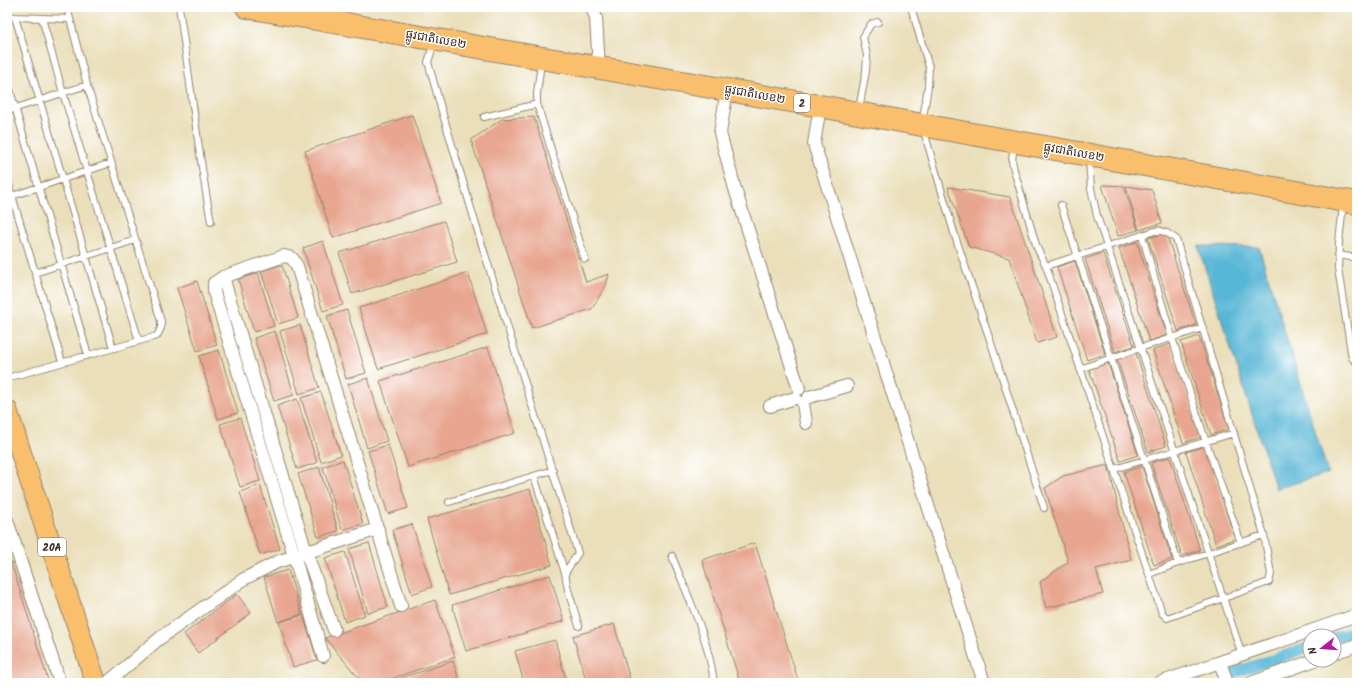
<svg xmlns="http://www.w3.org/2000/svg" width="1364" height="690" font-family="Kalam,'Noto Sans Khmer',sans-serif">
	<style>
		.water { fill: #57b6d5; stroke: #49707a }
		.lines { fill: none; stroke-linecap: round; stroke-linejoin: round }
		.canal { stroke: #57b6d5; stroke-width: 11 }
		.building { fill: #e8a58f }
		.lane-casing { stroke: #92846c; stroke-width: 8 }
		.street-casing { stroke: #92846c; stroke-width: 14 }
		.primary-casing { stroke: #92846c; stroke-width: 22 }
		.highway-casing { stroke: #92846c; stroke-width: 24 }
		.lane { stroke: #fff; stroke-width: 6 }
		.street { stroke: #fff; stroke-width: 12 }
		.primary { stroke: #f9bf6d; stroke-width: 20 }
		.highway { stroke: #f9bf6d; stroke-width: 22 }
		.labels { text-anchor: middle; stroke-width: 3; stroke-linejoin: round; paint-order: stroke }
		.shield { fill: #fff; stroke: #766a62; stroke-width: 1 }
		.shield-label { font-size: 11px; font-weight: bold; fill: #3b2a1e }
		.street-label { font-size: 12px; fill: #3b2a1e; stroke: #fff }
	</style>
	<rect width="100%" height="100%" fill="#fff"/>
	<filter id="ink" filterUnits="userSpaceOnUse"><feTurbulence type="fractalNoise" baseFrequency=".025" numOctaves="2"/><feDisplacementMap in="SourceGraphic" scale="8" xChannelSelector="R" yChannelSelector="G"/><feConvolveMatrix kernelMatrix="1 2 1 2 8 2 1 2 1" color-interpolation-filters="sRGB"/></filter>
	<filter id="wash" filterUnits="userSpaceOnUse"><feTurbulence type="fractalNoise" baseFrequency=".012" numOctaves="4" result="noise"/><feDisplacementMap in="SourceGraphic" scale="16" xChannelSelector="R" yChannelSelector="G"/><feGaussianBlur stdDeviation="0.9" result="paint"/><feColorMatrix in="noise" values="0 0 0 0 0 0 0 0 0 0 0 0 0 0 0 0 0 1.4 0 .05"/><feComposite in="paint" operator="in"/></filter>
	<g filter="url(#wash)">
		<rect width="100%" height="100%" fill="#eadfba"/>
		<path class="water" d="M1198,246L1259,247L1328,473L1276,489Z"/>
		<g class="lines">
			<path class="canal" d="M1334,638L1357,630
				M1233,673L1310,647"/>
		</g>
		<g id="blocks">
			<path class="building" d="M412,115L441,203L333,238L305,151Z
				M534,117L586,282L609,274L606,285L592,309L532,328L471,140L502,119Z
				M1102,185L1124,186L1138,230L1118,236Z
				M1126,186L1152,190L1162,223L1139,230Z
				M948,187L1010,197L1057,337L1037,343L1009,258L969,247Z
				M444,221L457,262L352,294L339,253Z
				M1166,233L1196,325L1178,331L1148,238Z
				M323,241L343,305L323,311L303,248Z
				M1137,242L1167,335L1149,341L1119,248Z
				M1103,253L1134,346L1115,352L1085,259Z
				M1075,261L1105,354L1087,360L1057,267Z
				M282,265L298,318L278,324L261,271Z
				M258,273L274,326L254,332L238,279Z
				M468,273L487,334L378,369L359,308Z
				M197,281L217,345L197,351L177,288Z
				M347,310L366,373L346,379L327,316Z
				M300,325L319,388L299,394L280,331Z
				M275,331L294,395L274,401L254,338Z
				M1199,336L1229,429L1211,435L1181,342Z
				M1171,344L1201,437L1183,443L1153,350Z
				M488,347L515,433L408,467L380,381Z
				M219,350L238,413L218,419L199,356Z
				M1136,353L1166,446L1148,452L1117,359Z
				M1108,363L1138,455L1120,461L1089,369Z
				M368,378L387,441L367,448L348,384Z
				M321,392L341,455L321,462L301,398Z
				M297,399L317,463L297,469L277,406Z
				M240,418L260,481L240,487L220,424Z
				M388,445L408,508L388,514L368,451Z
				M1205,446L1235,539L1216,545L1186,452Z
				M1170,457L1200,550L1182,556L1151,463Z
				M343,460L363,524L342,530L323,467Z
				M1108,465L1131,560L1096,569L1103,594L1046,608L1040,582L1068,562L1045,488L1063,476Z
				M1142,466L1172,559L1154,565L1124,472Z
				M319,467L338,531L318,537L298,474Z
				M260,485L280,549L260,555L240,492Z
				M530,489L552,565L449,595L427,519Z
				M412,524L432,587L412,594L392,530Z
				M369,543L388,607L368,613L349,549Z
				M755,543L799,683H740L702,560Z
				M7,549L49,683H7Z
				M345,552L365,615L345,622L325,558Z
				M288,570L302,614L278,622L264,577Z
				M550,575L564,621L466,651L452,605Z
				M237,594L251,613L198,653L184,634Z
				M435,600L455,657L379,683H363L325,638Z
				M303,615L317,660L293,667L279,622Z
				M614,624L631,683H587L573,636Z
				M555,640L567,683H524L515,651Z
				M453,661L460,683H386Z"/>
		</g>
	</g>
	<g filter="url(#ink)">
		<use href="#blocks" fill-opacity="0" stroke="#92846c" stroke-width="1"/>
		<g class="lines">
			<defs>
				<path id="lane" d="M179,7C190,79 198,151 211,222
					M911,7L929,67L928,86L922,125L955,236L993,349L1044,508
					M7,16L15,17L70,19
					M15,17L113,348
					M42,18L63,93L139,341
					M434,43L428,62L441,108L482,245L578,553L565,573L568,590L579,626
					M541,62L537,94V104L585,259
					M7,80L88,355
					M859,109L866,71L867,56L863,37L871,24L878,22
					M7,111L87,85
					M484,117L537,104
					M1014,145L1012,161L1014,170L1037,248L1046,266
					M1089,159L1091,188L1097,216L1242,655
					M7,179L62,362
					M12,196L111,163
					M1343,204L1339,243L1338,269L1352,358L1357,363
					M1061,205L1178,563L1264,535
					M1158,230L1167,233L1176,239L1264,535L1271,574L1269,582L1167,618L1162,613L1046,266Z
					M1142,235L1172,338L1206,442L1241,543
					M1338,255L1357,258
					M35,273L135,240
					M1080,369L1140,348L1203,328
					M7,378L157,336L161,328V321L87,85L67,7
					M1114,469L1234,433
					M534,476L565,573
					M449,502L553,470
					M672,556C688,597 709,639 714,683
					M1149,574L1178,563"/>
				<path id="street" d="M592,7L596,18L599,68
					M727,90L720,133L735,189L799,389
					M820,106L814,144L984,683
					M223,277L306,552L334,630
					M809,397L847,386
					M803,403L806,423
					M770,406L795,398
					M7,520L60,683
					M1334,653L1357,645
					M323,656L294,555L214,292V283L223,277L284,256L292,258L297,266L401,606
					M1220,662L1227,683
					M107,683L160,638L244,579L277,562L378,529
					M1159,683L1357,615
					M1251,683L1315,660"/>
				<path id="primary" d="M7,410L96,683"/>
				<path id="highway" d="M247,7L820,106L922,125L1357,203"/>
			</defs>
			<use href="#lane" class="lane-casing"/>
			<use href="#street" class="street-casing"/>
			<use href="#primary" class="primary-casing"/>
			<use href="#highway" class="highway-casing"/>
			<use href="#lane" class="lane"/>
			<use href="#street" class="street"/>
			<use href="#primary" class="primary"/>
			<use href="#highway" class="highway"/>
		</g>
	</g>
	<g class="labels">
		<g class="shield">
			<rect x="794" y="94" width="16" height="18" rx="3"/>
			<rect x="38" y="538" width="28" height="18" rx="3"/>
		</g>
		<g class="shield-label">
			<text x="802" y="107">2</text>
			<text x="52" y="551">20A</text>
		</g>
		<g class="street-label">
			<text transform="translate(436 39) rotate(10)" y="4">ផ្លូវជាតិលេខ២</text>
			<text transform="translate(755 94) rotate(10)" y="4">ផ្លូវជាតិលេខ២</text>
			<text transform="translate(1074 152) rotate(10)" y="4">ផ្លូវជាតិលេខ២</text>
		</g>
	</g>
	<rect width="1364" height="690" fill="none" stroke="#fff" stroke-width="24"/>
	<g transform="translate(1322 648) rotate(253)"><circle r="19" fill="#ffffff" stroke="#b1aaa5"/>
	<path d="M0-3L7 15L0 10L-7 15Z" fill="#b5179e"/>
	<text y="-6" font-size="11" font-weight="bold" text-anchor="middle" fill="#3b2a1e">N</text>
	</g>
</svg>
